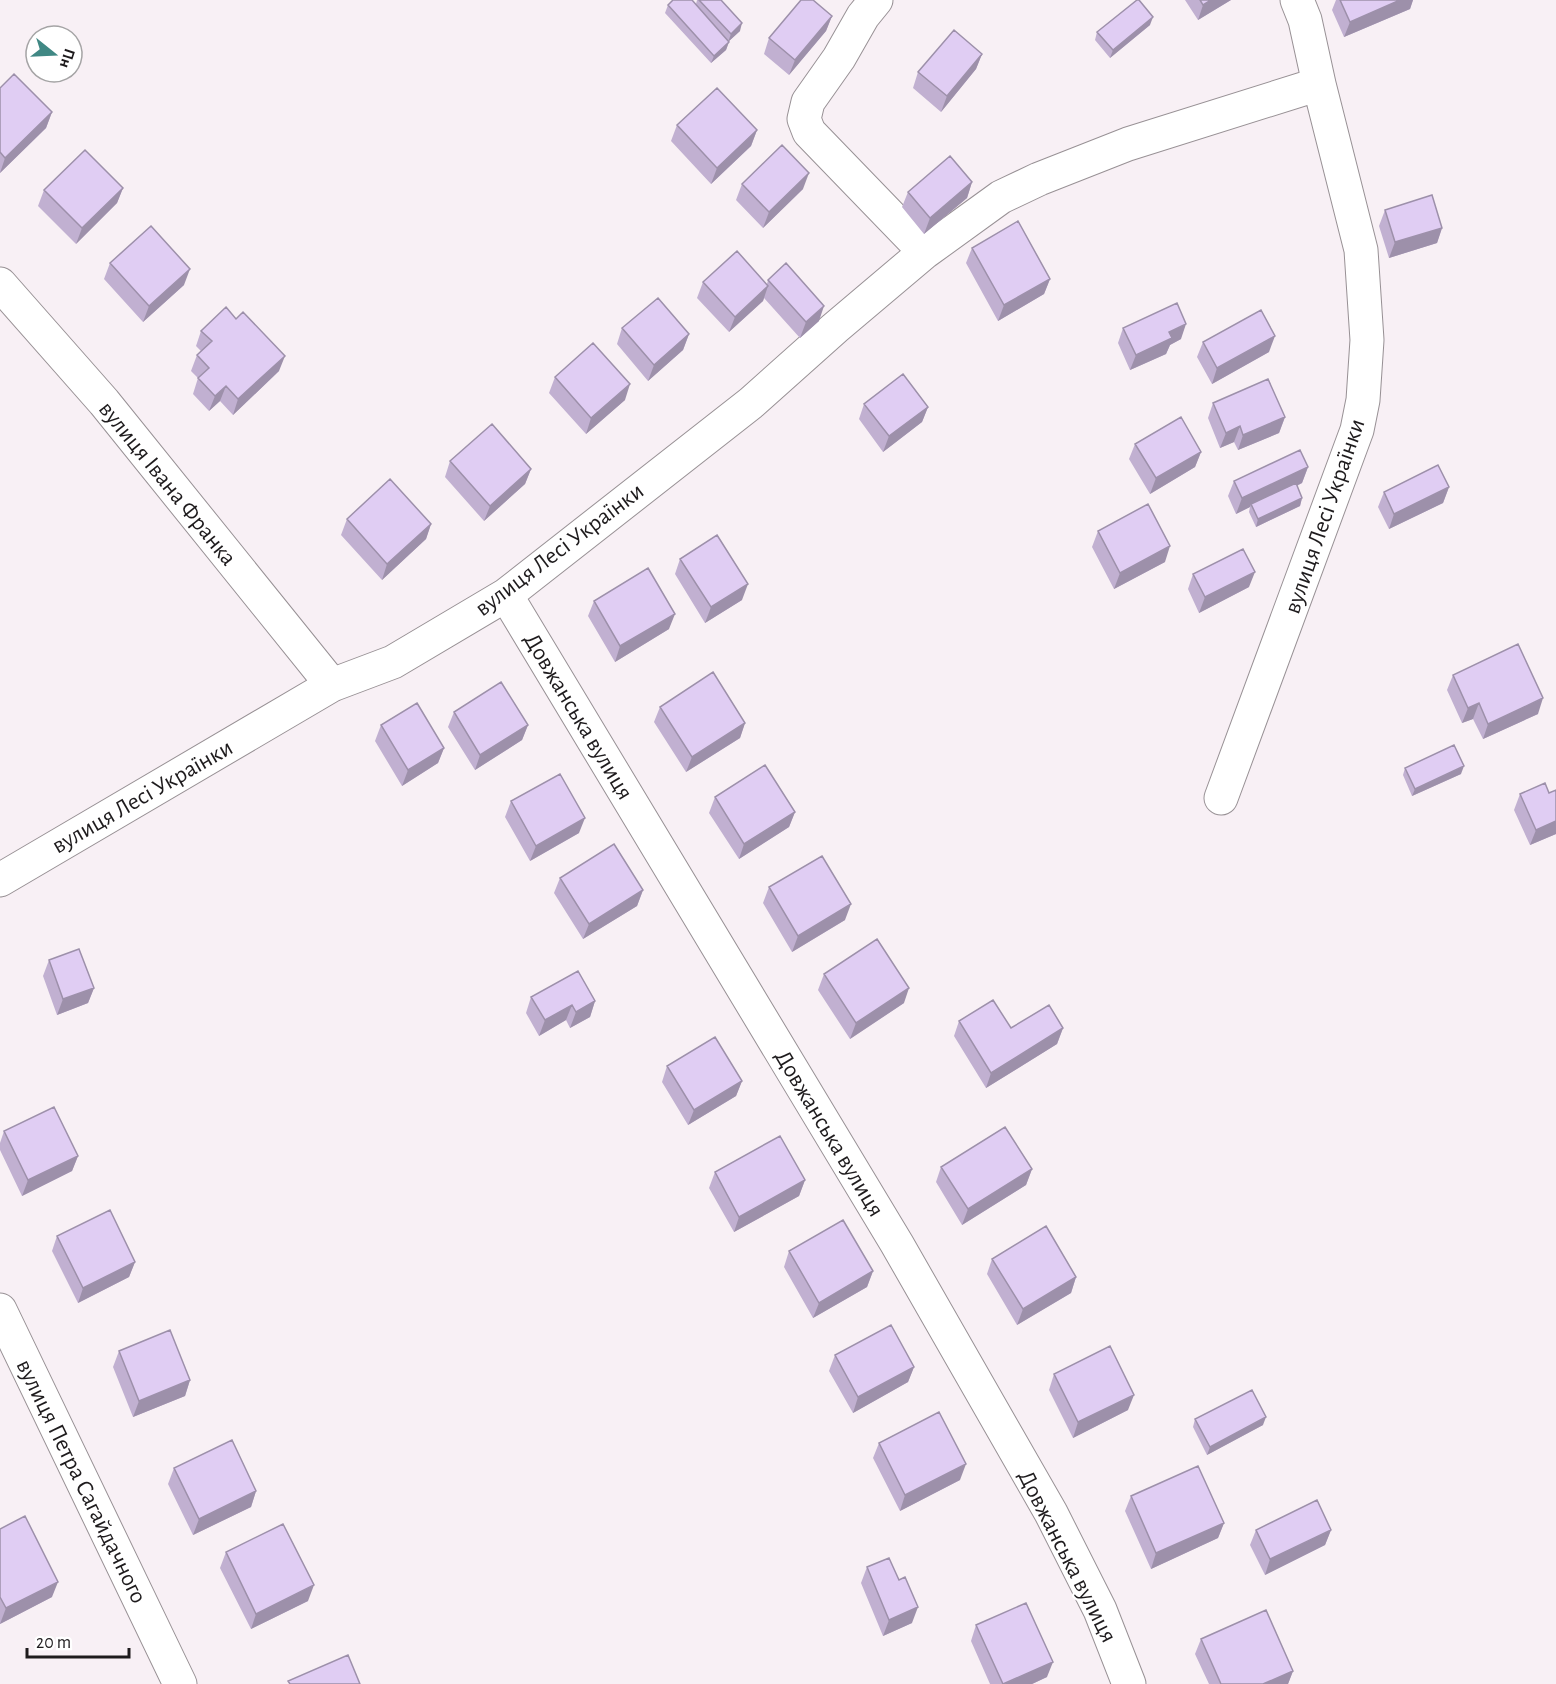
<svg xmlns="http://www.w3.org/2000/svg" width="1556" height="1684" font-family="'Alegreya Sans',sans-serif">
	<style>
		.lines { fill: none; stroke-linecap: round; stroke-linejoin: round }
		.minor-casing { stroke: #989195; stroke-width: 35 }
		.minor { stroke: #fff; stroke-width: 33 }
		.wall { fill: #c1b0d1 }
		.shaded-wall { fill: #9d90aa }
		.building { fill: #e0cdf3; stroke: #9d90aa; stroke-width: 1.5 }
		.labels { text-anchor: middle; stroke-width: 4.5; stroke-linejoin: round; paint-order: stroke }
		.street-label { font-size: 24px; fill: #1e1b1d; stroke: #fff }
	</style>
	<rect width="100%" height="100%" fill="#f8f0f5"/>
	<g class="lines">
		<defs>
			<path id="minor" d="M876,0L863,16L839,58L808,102L804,119L809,132L925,252
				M0,284L104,402L332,685
				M506,595L897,1244L1051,1513L1100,1610L1129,1684
				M1221,798L1357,430L1363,400L1367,340L1361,250L1319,84
				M0,880L332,685L393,662L506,595L751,403L835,328L925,252L1001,197L1039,179L1128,144L1319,84L1305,20L1297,0
				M0,1310L180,1684"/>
		</defs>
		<use href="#minor" class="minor-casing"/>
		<use href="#minor" class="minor"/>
	</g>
	<path class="wall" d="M697,0H721L740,31L729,41L726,50L711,63L665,13L668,5L696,4Z
		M1185,0H1231L1198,20Z
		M1336,0H1413L1410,9L1344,37L1332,10Z
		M832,16L826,31L789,75L764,54L769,38Z
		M1150,25L1110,58L1095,40L1097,32Z
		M982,54L976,69L941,112L913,88L918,72Z
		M0,88L52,112L46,128L0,173Z
		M677,125L757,130L751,146L711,184L671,141Z
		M972,182L967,198L924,234L902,207L908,192Z
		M742,184L803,189L763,228L736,200Z
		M123,188L117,203L76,244L38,206L44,190Z
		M1385,210L1442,228L1437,243L1389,258L1379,226Z
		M972,248L1050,279L1044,294L998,321L966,263Z
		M110,263L184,285L143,322L104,279Z
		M768,280L819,321L800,338L764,298L763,301L729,332L697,298L703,282L767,284Z
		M622,328L689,334L683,350L648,381L617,344Z
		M1123,328L1181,339L1170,345L1166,354L1130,370L1118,343Z
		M201,331L279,371L233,415L220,401L209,411L193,394L198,378L191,371L197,355L201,351L196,346Z
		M1203,342L1269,352L1212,384L1197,357Z
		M555,377L625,400L586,434L549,393Z
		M1213,403L1285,417L1279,433L1238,450L1234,442L1220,448L1208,418Z
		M864,404L928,407L922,422L883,452L859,419Z
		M1135,444L1201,452L1195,467L1150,494L1129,459Z
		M450,461L531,469L525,484L484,521L445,477Z
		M1308,467L1302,483L1297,486L1302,498L1300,506L1256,527L1249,512L1250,507L1236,514L1228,496L1234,481Z
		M1449,487L1443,503L1389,529L1378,507L1384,492Z
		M347,519L431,524L426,539L382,580L341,535Z
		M1098,531L1165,562L1114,589L1092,547Z
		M680,559L742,600L705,623L675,574Z
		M1193,574L1249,587L1199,613L1188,589Z
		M594,601L669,629L615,662L588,616Z
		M1453,675L1538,714L1483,739L1473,719L1462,723L1447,690Z
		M660,707L745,723L740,738L686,772L654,722Z
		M454,712L528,725L522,740L475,770L448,727Z
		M381,725L444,748L438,763L402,786L375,741Z
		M1405,768L1461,774L1412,796L1403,775Z
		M1556,790V834L1530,845L1514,810L1520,794L1549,793Z
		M715,797L795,812L789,827L739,859L709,813Z
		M511,801L579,833L530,861L505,817Z
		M560,878L643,890L637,906L583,939L554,893Z
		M769,887L845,920L792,952L763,903Z
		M49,960L94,988L88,1003L57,1015L43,976Z
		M824,974L904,1003L850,1039L818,990Z
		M531,997L595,1001L590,1017L570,1028L566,1020L539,1036L526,1013Z
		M959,1021L1011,1028H1063L1057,1044L986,1088L954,1036Z
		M667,1066L742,1081L736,1096L688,1125L662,1082Z
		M4,1131L78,1156L72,1171L22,1196L0,1150V1143Z
		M941,1167L1032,1169L1026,1185L962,1225L936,1182Z
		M715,1172L805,1180L799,1196L734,1232L709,1188Z
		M57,1236L135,1262L129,1277L78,1303L52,1251Z
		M789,1251L873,1271L867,1287L813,1318L784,1267Z
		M992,1259L1076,1277L1071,1293L1017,1325L987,1274Z
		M119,1351L190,1380L185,1396L133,1417L113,1367Z
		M835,1355L914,1367L908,1382L853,1413L829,1371Z
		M1054,1374L1128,1410L1073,1438L1049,1390Z
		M1195,1419L1263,1425L1207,1455L1193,1427Z
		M879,1443L960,1480L900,1511L873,1458Z
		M174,1468L256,1491L251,1507L193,1535L168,1484Z
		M1131,1496L1224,1523L1218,1538L1151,1569L1125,1511Z
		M0,1529L52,1597L0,1624Z
		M1256,1530H1331L1325,1545L1265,1575L1250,1545Z
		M226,1552L308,1601L251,1629L220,1568Z
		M867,1567L899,1580L912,1623L883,1636L861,1583Z
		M976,1625L1047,1677L1032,1684H990L971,1641Z
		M1201,1639L1293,1671L1288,1684H1209L1195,1654Z"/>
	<path class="shaded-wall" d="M1211,0H1231L1198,20L1203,5Z
		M1400,0H1413L1410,9L1344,37L1350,22Z
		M832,16L826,31L789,75L795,60Z
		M1153,17L1150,25L1110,58L1113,50Z
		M742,23L740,31L728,42L731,34Z
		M729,42L726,50L711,63L714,56Z
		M982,54L976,69L941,112L947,96Z
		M52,112L46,128L0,173L5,158Z
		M757,130L751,146L711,184L717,168Z
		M809,173L803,189L763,228L769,212Z
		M972,182L967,198L924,234L930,218Z
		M123,188L117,203L76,244L82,228Z
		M1442,228L1437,243L1389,258L1395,242Z
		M190,269L184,285L143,322L149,306Z
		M1050,279L1044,294L998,321L1004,305Z
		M768,286L763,301L729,332L735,317Z
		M824,306L819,321L800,338L806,322Z
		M1186,324L1181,339L1170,345L1166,354L1130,370L1136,355L1169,332Z
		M689,334L683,350L648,381L654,365Z
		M1275,336L1269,352L1212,384L1217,368Z
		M285,356L279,371L233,415L238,399Z
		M630,384L625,400L586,434L591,418Z
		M226,386L220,401L209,411L215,396Z
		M928,407L922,422L883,452L889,436Z
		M1285,417L1279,433L1238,450L1243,435Z
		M1240,426L1234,442L1220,448L1226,433Z
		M1201,452L1195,467L1150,494L1156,478Z
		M1308,467L1302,483L1253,506L1251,504L1250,507L1236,514L1242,498Z
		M531,469L525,484L484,521L490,506Z
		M1449,487L1443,503L1389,529L1394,514Z
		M1302,498L1300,506L1256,527L1258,519Z
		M431,524L426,539L382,580L387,564Z
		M1170,546L1165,562L1114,589L1120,573Z
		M1255,572L1249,587L1199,613L1205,597Z
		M748,584L742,600L705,623L711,607Z
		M675,614L669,629L615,662L620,646Z
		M1543,698L1538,714L1483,739L1488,724Z
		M1479,703L1473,719L1462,723L1468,708Z
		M745,723L740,738L686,772L692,757Z
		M528,725L522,740L475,770L480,755Z
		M444,748L438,763L402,786L408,770Z
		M1464,766L1461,774L1412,796L1415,789Z
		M795,812L789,827L739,859L744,844Z
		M585,818L579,833L530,861L536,846Z
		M1556,821V834L1530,845L1536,830Z
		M643,890L637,906L583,939L589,924Z
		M851,904L845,920L792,952L798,936Z
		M94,988L88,1003L57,1015L63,999Z
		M909,988L904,1003L850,1039L856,1023Z
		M595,1001L590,1017L570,1028L576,1012Z
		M572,1005L566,1020L539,1036L545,1020Z
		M1063,1028L1057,1044L986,1088L991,1073Z
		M742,1081L736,1096L688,1125L694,1110Z
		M78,1156L72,1171L22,1196L28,1180Z
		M1032,1169L1026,1185L962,1225L968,1209Z
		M805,1180L799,1196L734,1232L739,1217Z
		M135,1262L129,1277L78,1303L83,1288Z
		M873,1271L867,1287L813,1318L819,1303Z
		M1076,1277L1071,1293L1017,1325L1023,1309Z
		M914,1367L908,1382L853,1413L858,1397Z
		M190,1380L185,1396L133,1417L139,1401Z
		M1134,1395L1128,1410L1073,1438L1078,1422Z
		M1266,1417L1263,1425L1207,1455L1210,1447Z
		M966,1464L960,1480L900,1511L905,1495Z
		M256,1491L251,1507L193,1535L199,1519Z
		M1224,1523L1218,1538L1151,1569L1156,1553Z
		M1331,1530L1325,1545L1265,1575L1270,1559Z
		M58,1582L52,1597L0,1624L6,1608Z
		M314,1585L308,1601L251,1629L256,1614Z
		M918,1607L912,1623L883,1636L889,1620Z
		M1053,1662L1047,1677L1032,1684H1004Z
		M1293,1671L1288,1684H1263Z"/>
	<path class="building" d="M673,0H692L729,42L714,56L668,5Z
		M699,0H721L742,23L731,34Z
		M801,0H813L832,16L795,60L769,38Z
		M1137,0H1139L1153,17L1113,50L1097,32Z
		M1200,0H1211L1203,5Z
		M1340,0H1400L1350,22Z
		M954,30L982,54L947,96L918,72Z
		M14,74L52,112L5,158L0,152V88Z
		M717,88L757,130L717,168L677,125Z
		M782,145L809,173L769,212L742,184Z
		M85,150L123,188L82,228L44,190Z
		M950,156L972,182L930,218L908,192Z
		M1432,195L1442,228L1395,242L1385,210Z
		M1018,221L1050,279L1004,305L972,248Z
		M151,226L190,269L149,306L110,263Z
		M737,251L768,286L735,317L703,282Z
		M786,263L824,306L806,322L768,280Z
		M658,298L689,334L654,365L622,328Z
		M1177,303L1186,324L1169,332L1172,338L1136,355L1123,328Z
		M226,307L236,319L243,312L285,356L238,399L226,386L215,396L198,378L209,368L197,355L212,341L201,331Z
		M1261,310L1275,336L1217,368L1203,342Z
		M593,343L630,384L591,418L555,377Z
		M903,374L928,407L889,436L864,404Z
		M1268,379L1285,417L1243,435L1240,426L1226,433L1213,403Z
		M1181,417L1201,452L1156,478L1135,444Z
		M492,424L531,469L490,506L450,461Z
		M1300,450L1308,467L1242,498L1234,481Z
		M1438,465L1449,487L1394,514L1384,492Z
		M390,479L431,524L387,564L347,519Z
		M1296,483L1302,498L1258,519L1251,504Z
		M1148,504L1170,546L1120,573L1098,531Z
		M717,535L748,584L711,607L680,559Z
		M1243,549L1255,572L1205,597L1193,574Z
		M648,568L675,614L620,646L594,601Z
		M1518,644L1543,698L1488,724L1479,703L1468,708L1453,675Z
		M713,672L745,723L692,757L660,707Z
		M501,682L528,725L480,755L454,712Z
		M417,703L444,748L408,770L381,725Z
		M1454,745L1464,766L1415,789L1405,768Z
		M765,765L795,812L744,844L715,797Z
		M560,774L585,818L536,846L511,801Z
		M1545,783L1549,793L1556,790V821L1536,830L1520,794Z
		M614,844L643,890L589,924L560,878Z
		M822,856L851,904L798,936L769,887Z
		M877,939L909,988L856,1023L824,974Z
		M79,949L94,988L63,999L49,960Z
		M578,971L595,1001L576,1012L572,1005L545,1020L531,997Z
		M993,1000L1011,1028L1049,1005L1063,1028L991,1073L959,1021Z
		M715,1037L742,1081L694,1110L667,1066Z
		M54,1107L78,1156L28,1180L4,1131Z
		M1005,1127L1032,1169L968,1209L941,1167Z
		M780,1136L805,1180L739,1217L715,1172Z
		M110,1210L135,1262L83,1288L57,1236Z
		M843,1220L873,1271L819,1303L789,1251Z
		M1046,1226L1076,1277L1023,1309L992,1259Z
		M891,1325L914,1367L858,1397L835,1355Z
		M170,1330L190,1380L139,1401L119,1351Z
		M1110,1346L1134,1395L1078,1422L1054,1374Z
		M1252,1390L1266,1417L1210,1447L1195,1419Z
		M939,1412L966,1464L905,1495L879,1443Z
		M232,1440L256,1491L199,1519L174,1468Z
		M1198,1466L1224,1523L1156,1553L1131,1496Z
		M1317,1500L1331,1530L1270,1559L1256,1530Z
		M25,1516L58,1582L6,1608L0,1597V1529Z
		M283,1524L314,1585L256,1614L226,1552Z
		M889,1558L899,1580L905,1577L918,1607L889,1620L867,1567Z
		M1026,1603L1053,1662L1003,1684L976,1625Z
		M1266,1610L1293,1671L1263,1684H1221L1201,1639Z
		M348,1655L360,1684H290L288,1681Z"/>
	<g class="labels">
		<g class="street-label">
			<text transform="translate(168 483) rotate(51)" y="8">вулиця Івана Франка</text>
			<text transform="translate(1324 516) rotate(-71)" y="8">вулиця Лесі Українки</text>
			<text transform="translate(559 549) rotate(-37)" y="8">вулиця Лесі Українки</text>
			<text transform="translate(579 716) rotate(59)" y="8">Довжанська вулиця</text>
			<text transform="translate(142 796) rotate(-30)" y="8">вулиця Лесі Українки</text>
			<text transform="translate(830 1133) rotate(59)" y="8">Довжанська вулиця</text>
			<text transform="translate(82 1481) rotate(64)" y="8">вулиця Петра Сагайдачного</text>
			<text transform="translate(1068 1556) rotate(63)" y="8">Довжанська вулиця</text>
		</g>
	</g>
	<g transform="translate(54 54) rotate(108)"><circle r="28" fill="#ffffff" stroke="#a5a4a5" stroke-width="1.5"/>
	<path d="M0-4.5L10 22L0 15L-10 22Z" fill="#408884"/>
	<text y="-9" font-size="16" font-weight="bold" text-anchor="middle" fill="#1e1b1d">Пн</text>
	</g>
	<path d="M27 1648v9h102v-9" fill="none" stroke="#1e1b1d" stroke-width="3"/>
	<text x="36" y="1648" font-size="18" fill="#1e1b1d" stroke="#ffffff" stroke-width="4.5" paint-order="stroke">20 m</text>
</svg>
